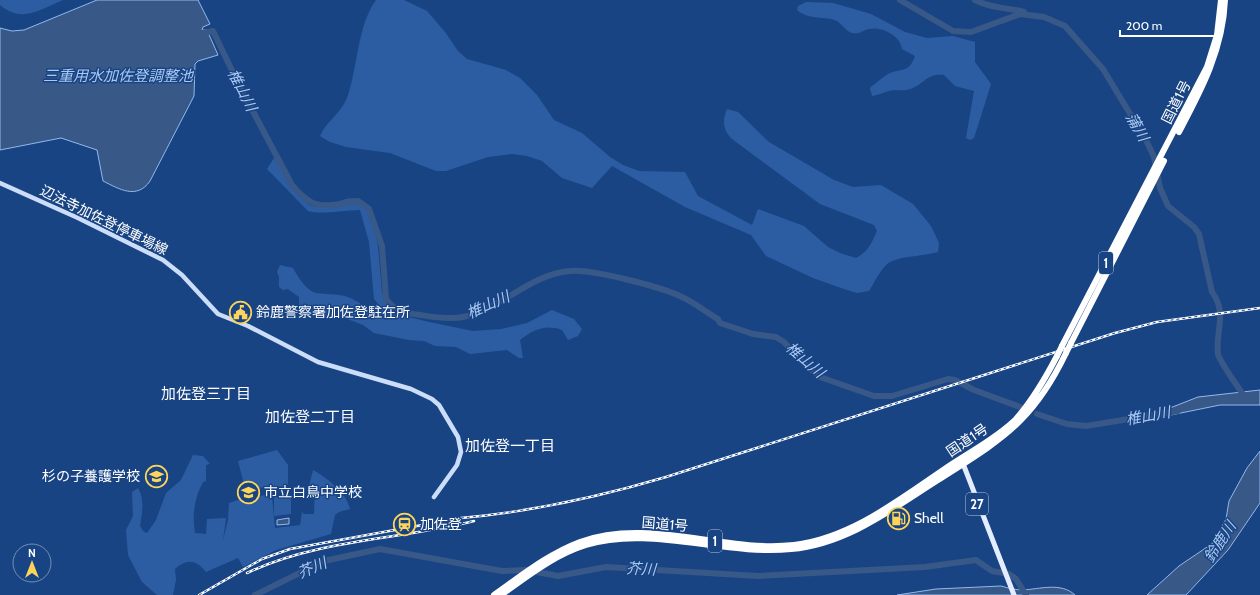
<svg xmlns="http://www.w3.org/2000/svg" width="1260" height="595" font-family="Cabin,'Noto Sans JP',sans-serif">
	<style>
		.green { fill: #2c5da3 }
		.water { fill: #385888; stroke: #91b9ee }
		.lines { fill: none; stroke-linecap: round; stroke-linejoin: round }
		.river { stroke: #385888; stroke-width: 6 }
		.secondary { stroke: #cbddf8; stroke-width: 4.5 }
		.primary { stroke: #e3edff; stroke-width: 5 }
		.highway { stroke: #fff; stroke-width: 6 }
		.rail-casing { stroke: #fff; stroke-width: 2.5 }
		.rail { stroke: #194484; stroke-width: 1; stroke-dasharray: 3; stroke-linecap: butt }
		.highway-bridge { stroke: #fff; stroke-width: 6 }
		.labels { text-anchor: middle; stroke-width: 3; stroke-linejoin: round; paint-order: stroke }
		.shield { fill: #194484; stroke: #bac7da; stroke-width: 1 }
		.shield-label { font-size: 13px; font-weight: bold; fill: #fff }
		.street-label { font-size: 14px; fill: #fff; stroke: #194484 }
		.poi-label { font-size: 14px; fill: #fff; stroke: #194484; text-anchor: start }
		.water-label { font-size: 15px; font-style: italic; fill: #aac9f3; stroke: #194484 }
		.neighbourhood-label { font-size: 15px; fill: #fff; stroke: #194484 }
	</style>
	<rect width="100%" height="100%" fill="#194484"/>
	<path class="green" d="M0,0H63C41,9 22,24 0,5Z
		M376,0H404L427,11L445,32L458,51L467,59L506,70L520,78L537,95L554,120L582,133L610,157L623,165L639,171L685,172L698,196L752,225L758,209L804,226L828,247L840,253L856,258C868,252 872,242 877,231L874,225L820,204L732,139C723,130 722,121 727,109L738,112L769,142L834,180L853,187L881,185L913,204L931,226L939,243L938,252C924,256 904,256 892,261C882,265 875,282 869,291L857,293L841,288L813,278L766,256L751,235L685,207L612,166L592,188L562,178L542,161L527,156L512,154L488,157L446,171H436L390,153L346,147L330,142L320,136C326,122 341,113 347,98C358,68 357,26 376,0Z
		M806,2L833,3L871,14L905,32L927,38L953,36L975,42V62L991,84L974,138L970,140L966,138L974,91L955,86L944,75C926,73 924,85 910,89C905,91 899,90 894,90C886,91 880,95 872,96L870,88L872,86C877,83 880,79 885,76C899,66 908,76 915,56L902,49C901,36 882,26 869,29C863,30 859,35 852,33C845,31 842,23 835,20C822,16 809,20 797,10L798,6Z
		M274,158C283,171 299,201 312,206C334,213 352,182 371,211L378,247L382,293L386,302L397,314L429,322L473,331L501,329L527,323L552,310L574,319L582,329L578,336L568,340L562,330C545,324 533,330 520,340L523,358H519L507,350L470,354L456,347L435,346L424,341L409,340L374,333L363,325L345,318L339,313H333L321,318L299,307V297L288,289L283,290L279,287V277L277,272L280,265L293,268C298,277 304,287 313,292C320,295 337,293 348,297C356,300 368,310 377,308L379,305L374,299L369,242L360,210C342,210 325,215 308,211L267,169Z
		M277,450L288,465V484L285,487L245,488L238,461Z
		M193,455L203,456L210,464L206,465V481L203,482C194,498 192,516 195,533L206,534L207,519L226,518L223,540L228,520L229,503L244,498L266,495L267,497H272L275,528L300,525L302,512L304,514H314L315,489L309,486L313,470C327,478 346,492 350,509L339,512L335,515L331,534L276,550L243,567L238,558L206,572C196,559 186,559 175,569L176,580L173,595H157L142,582L128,555L126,530L133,516L132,492L138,488C145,500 142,513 140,526L144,532L147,533L156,520L166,493L181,480Z
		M274,497H291V514L274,516Z"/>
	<path class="water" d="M97,0H198L210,24L203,27L202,30H207L218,55L198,61L195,64L194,96L150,181C137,200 119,189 103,181L97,150L61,138L0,150V28L12,31L24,30Z
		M1260,390V405H1220L1171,415L1170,408L1198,397Z
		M1260,451V503L1228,550L1186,595H1147L1179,566L1213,543L1226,519L1229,501L1247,468Z
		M289,518V524L277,525V520Z
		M1001,586C1008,588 1016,590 1023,590C1040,589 1061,582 1075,595H897L936,589Z"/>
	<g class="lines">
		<path class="river" d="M900,0L953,31L971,32L1020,14L1044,17L1065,26L1103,69L1147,142L1154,157L1160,188L1168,206L1194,227L1199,234L1212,292C1228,313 1215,332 1218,354C1219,361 1241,391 1246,399
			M975,0C992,9 1006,7 1024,12
			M202,33L213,31L238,83L292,185C297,191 304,198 311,202C323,209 345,203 358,201L369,209L382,246L386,299C395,311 406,313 420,315C433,317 450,320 463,317C502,309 530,274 570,271C592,269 662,287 682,297C695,303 706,312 718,319L720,323L753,334L776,337L784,342L801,361L820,377L874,396H892L948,379L955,380L974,390L1020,407
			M1037,414L1067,424L1086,426L1178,411
			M255,595L324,561L380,549L502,571L526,570L558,576L606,567L758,576L925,567L976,560L992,571L1009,574L1016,579L1026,595"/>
		<path class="secondary" d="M0,183L78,218L163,260L182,275L218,314L248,326L318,362L411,389L432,399L439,405L458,437L461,452L457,465L434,497"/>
		<path class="primary" d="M962,461L1014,595"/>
		<path class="highway" d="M1179,132C1202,89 1223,49 1225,0
			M1071,343L1164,161
			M1062,346L1207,67L1217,35L1221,0
			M494,595C521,576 548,554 580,542C649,517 723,553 794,545C853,538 904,496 952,464C973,450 998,437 1016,419C1033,400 1045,379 1057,356
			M501,595C528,576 554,555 586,545C649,525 725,556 791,549C847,544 892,509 938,480C966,462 997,444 1020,421C1040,401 1054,378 1066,353"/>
		<defs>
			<path id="rail" d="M247,573C318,539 399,540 474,521
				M199,595L262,559L290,549L461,518C528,512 602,496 666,477L1115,333L1157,322L1260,308"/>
		</defs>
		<use href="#rail" class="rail-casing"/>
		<use href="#rail" class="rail"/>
		<path class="highway-bridge" d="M1066,353L1071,343
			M1057,356L1062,346"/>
	</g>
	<defs>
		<symbol id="civic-ring" viewBox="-11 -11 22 22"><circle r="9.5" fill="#194484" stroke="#fed55a" stroke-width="1.5"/><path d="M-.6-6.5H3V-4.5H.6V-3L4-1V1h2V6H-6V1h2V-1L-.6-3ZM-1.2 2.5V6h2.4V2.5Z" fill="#fed55a"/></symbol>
		<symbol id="school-ring" viewBox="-11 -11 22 22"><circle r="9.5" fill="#194484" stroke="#fed55a" stroke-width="1.5"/><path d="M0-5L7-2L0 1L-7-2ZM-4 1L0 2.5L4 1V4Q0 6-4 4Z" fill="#fed55a"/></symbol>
		<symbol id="fuel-ring" viewBox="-11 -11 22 22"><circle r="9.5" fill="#194484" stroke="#fed55a" stroke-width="1.5"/><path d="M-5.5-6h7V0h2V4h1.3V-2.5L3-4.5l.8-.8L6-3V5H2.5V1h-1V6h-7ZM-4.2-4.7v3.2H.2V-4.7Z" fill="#fed55a"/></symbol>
		<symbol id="station-ring" viewBox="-11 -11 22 22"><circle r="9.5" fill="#194484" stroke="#fed55a" stroke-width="1.5"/><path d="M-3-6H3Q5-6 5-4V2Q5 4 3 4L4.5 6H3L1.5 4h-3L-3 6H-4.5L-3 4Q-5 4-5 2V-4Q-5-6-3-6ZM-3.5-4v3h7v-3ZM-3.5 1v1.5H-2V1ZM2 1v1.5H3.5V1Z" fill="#fed55a"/></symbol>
	</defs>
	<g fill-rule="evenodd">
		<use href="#civic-ring" x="228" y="300" width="25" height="25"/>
		<use href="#school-ring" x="144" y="464" width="25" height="25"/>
		<use href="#school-ring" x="236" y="480" width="25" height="25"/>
		<use href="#fuel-ring" x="886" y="506" width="25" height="25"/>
		<use href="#station-ring" x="392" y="512" width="25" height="25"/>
	</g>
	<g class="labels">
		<g class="shield">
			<rect x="1099" y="252" width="14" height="22" rx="3"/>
			<rect x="966" y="493" width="22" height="22" rx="3"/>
			<rect x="708" y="530" width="14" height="22" rx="3"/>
		</g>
		<g class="shield-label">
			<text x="1106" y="268">1</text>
			<text x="977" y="509">27</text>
			<text x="715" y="546">1</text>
		</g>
		<g class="street-label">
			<text transform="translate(1176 102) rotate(-63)" y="5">国道1号</text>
			<text transform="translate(104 220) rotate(26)" y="5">辺法寺加佐登停車場線</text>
			<text transform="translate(967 440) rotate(-34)" y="5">国道1号</text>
			<text transform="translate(665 524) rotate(5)" y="5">国道1号</text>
		</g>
		<g class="poi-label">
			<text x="256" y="317">鈴鹿警察署加佐登駐在所</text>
			<text x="140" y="481" text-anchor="end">杉の子養護学校</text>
			<text x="264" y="497">市立白鳥中学校</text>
			<text x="914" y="523">Shell</text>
			<text x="420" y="529">加佐登</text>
		</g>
		<g class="water-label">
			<text x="118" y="81">三重用水加佐登調整池</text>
			<text transform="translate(242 90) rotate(63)" y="5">椎山川</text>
			<text transform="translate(1137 127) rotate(60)" y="5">蒲川</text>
			<text transform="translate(488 305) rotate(-24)" y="5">椎山川</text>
			<text transform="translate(805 360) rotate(41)" y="5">椎山川</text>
			<text transform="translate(1148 416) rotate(-10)" y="5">椎山川</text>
			<text transform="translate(1220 542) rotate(-57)" y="5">鈴鹿川</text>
			<text transform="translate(312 568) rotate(-23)" y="5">芥川</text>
			<text transform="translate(641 569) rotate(3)" y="5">芥川</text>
		</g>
		<g class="neighbourhood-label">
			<text x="206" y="399">加佐登三丁目</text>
			<text x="310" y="422">加佐登二丁目</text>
			<text x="510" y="451">加佐登一丁目</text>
		</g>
	</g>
	<g transform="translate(32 563)"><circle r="19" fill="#194484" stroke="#758fb5"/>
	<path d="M0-3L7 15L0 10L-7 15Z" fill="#fed55a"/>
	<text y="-6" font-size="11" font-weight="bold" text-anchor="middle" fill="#ffffff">N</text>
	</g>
	<path d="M1120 30v6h98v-6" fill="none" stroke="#ffffff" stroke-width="2"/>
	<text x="1126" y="30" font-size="12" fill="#ffffff" stroke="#194484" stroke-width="3" paint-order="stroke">200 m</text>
</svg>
